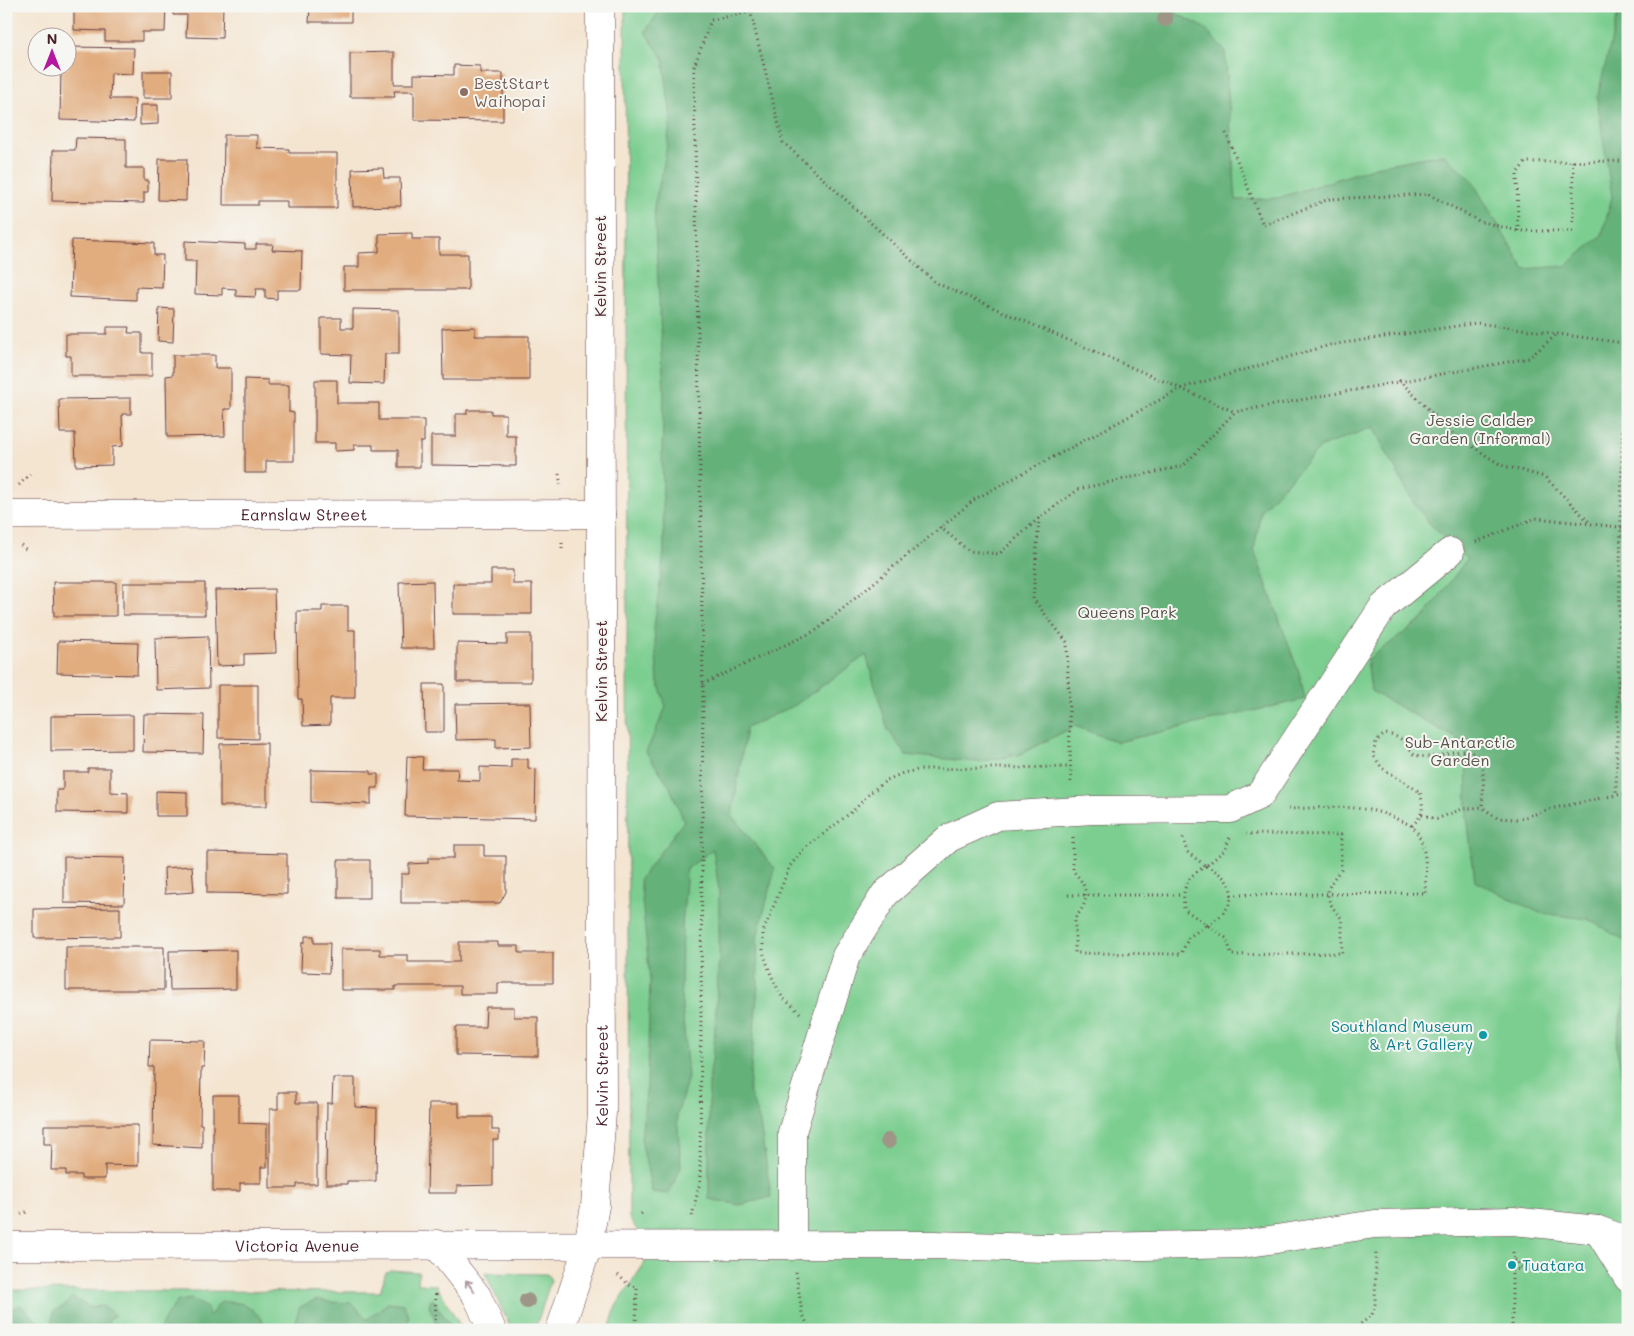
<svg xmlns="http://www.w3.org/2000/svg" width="1634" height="1336" font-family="Mali,sans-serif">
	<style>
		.green { fill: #7cce90; stroke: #63765e }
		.forest { fill: #65b17a; stroke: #586852 }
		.building { fill: #e1ac7e }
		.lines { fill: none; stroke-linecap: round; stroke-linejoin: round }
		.minor-casing { stroke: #643d44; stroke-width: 29 }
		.major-casing { stroke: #643d44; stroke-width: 29 }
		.path { stroke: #643d44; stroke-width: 3; stroke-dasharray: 1 4; stroke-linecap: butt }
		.minor { stroke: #fff; stroke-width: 28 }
		.major { stroke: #fff; stroke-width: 28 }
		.tree { fill: #9f9586 }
		.oneway { stroke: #ae9aa0 }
		.education-dot { fill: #8d6e63; stroke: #f6f6f2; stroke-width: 2 }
		.culture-dot { fill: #0f9aa8; stroke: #f6f6f2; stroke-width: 2 }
		.labels { text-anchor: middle; stroke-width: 4; stroke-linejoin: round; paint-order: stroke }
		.education-label { font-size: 16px; fill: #785e54; stroke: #f6f6f2; text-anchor: start }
		.street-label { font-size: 16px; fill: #4a1f2b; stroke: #f6f6f2 }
		.park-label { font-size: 16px; fill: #595449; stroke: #f6f6f2 }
		.culture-label { font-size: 16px; fill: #0d838f; stroke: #f6f6f2; text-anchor: end }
	</style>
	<rect width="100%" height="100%" fill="#f6f6f2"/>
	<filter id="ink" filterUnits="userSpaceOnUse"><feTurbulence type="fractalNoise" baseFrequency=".02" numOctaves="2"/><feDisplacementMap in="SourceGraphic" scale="10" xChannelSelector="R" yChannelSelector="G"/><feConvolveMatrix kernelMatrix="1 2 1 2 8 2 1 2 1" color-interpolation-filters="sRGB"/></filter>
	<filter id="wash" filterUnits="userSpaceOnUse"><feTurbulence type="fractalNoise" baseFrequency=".0096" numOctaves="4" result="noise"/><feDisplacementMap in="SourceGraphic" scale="20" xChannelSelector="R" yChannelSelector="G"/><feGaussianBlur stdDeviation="1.12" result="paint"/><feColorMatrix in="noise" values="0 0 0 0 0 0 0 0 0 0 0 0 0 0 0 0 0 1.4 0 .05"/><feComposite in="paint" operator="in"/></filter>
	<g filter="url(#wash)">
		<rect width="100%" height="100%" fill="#f4e5d1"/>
		<path class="green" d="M625,6H1628V1330H609L616,1306L652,1252L629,1218Z
			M391,1270L419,1272L418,1284L436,1285L463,1330H6V1290L380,1292L386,1272Z
			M485,1273L547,1274L551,1280L535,1330H512Z"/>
		<path class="forest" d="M663,6H1162L1203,27L1225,51L1236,200L1278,198L1382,165L1443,154L1471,179L1524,269L1566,266L1602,235L1612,197L1597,98L1620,6H1628V943L1588,919L1540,913L1475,881L1467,817L1466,744L1371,691L1367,660L1422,620L1467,559L1429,523L1413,502L1373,427L1321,447L1261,510L1254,550L1300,676L1305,699L1117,742L1075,726L1019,755L977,762L906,755L888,730L866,655L795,705L746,728L732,816L775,869L757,938L758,984L749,1091L760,1123L771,1197L740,1205L709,1199V1081L714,1046L719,956V890L713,849L687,869L682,927L681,994L688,1077L677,1115L681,1167L669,1194L652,1192L641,1139L647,1084L650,980L640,879L684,821L669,785L646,752L666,707L658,681L654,628L664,552L662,452L664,391L654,206L664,164L671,119L663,58L645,32Z
			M1628,972V1098L1616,1047Z
			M72,1297L89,1307L103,1306L115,1315L109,1319L106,1330H54L52,1324L54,1311L66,1305Z
			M192,1299L207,1308L209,1316L221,1302C247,1301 255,1308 268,1330H159L168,1313L178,1301Z
			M317,1299L328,1302L352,1303L367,1319L389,1302L403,1304L409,1316L406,1330H292L300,1307Z
			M431,1300H434L439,1310L450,1323L449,1330L439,1329L429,1306Z
			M20,1305L38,1322L40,1330H6V1307L9,1310Z"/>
		<g id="blocks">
			<path class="building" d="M74,6H166L165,32H142V41H105V31L74,30Z
				M173,6H223L222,38L186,37L187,15H173Z
				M310,6H351V22H309Z
				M68,47L134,48L133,74L111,73L110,99H135L134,122L60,120L61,68H68Z
				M394,52V84H414V74L454,75V65L480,66V73H503V121L414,120V91H394L395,97H350V53Z
				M143,71H172V98H143Z
				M140,105H158V124L140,125Z
				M224,135H257V148L289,149V153H337V208H287V201H258V205H223Z
				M76,138L126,139V168H144V180H148V192H144V203L52,201L53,150H75Z
				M159,159H187L186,201L158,200Z
				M383,168L384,178H400L401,206L353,207L352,169Z
				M412,233V239H439V254H468V290H344V267H359V253L379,252V234Z
				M72,240L154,243V255H163L162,288L136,287V300L70,297Z
				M185,241L245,244V249H256V244H273L272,250L302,251L301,290H277V299L265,298V289H256L255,297L236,296V289L222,288V295L195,294L196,261H185Z
				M159,308L174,309L173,342L158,341Z
				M353,309L399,310V354H385L384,384L350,383L351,355L321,354V318H341V328H353Z
				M107,327H129L128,333H142V353H152V376H71V356H66V334H107Z
				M475,327V336H529V380H443L442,328Z
				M173,355H215V368H231V409H224L225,436L167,437L166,376L173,375Z
				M245,379L268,380V385H289V412L294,413V461H266V473H245Z
				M315,380H337V403H379V420H424V442H420V467H398V450H373V445H354V450L335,451V443H315Z
				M131,398V414H122L123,446L112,447V465L76,466L75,433H60L59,399Z
				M467,410H491V414H506V436H516V466L431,465V436H456V414H467Z
				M491,570H513V584H532V614H453V584H491Z
				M433,581L434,648H401L399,582Z
				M53,582H116V616H54Z
				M123,583H205V615H123Z
				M274,589L276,653L244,654V665L217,666L215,590Z
				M322,606H348V630H355V698H330V725L303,726L302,699H298L297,611H322Z
				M507,634H531V682H457V643L507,644Z
				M208,636L209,688L156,690L155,638Z
				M58,641L138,643L137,675L57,673Z
				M424,684H444V732H425Z
				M218,685H258V739L218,738Z
				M530,703L531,747L496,748V739L456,740L455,704Z
				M144,714L204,715L203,753L143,752Z
				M133,715V750L51,751V716Z
				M267,743V806H220V744Z
				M407,756L423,757L422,769H458L457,780L480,781V767L511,768V759H528V768L536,769L535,819L405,816Z
				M88,768H110V792L128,793V813L57,812V790H63V772H88Z
				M311,770L371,771V774H378V788H371V804L311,802Z
				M156,791L187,792V816H156Z
				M454,845H484V856H506V892L500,903H401V874H409V864L428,863V858H454Z
				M207,852L287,854V894L207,893Z
				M64,857L125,858L124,904L64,903Z
				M338,860H370V898H338Z
				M192,866L194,892L165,894L164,868Z
				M120,908V937L34,938V909Z
				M305,936H314V943H330L329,973L301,972L302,942H305Z
				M459,942H498V946H519V953H553V983H498V994H460V986H395V990H341V949H380V955H408V962H459Z
				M66,947H164V990H66Z
				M236,950V989L170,990L169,951Z
				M486,1007H514V1017H538V1056L456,1055V1027H485Z
				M150,1040L205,1041L204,1068H201L200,1124H202V1148L153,1145L154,1067H149Z
				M333,1078H355V1107L377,1108L376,1181H347V1184H326L327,1103H332Z
				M278,1092H296V1103H317V1184H297V1188H270V1109H278Z
				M213,1095H239V1123L267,1124V1167H261V1183H240V1191H213Z
				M429,1103H459V1117H492V1130H499V1140H493V1185L457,1186V1193H427Z
				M44,1125H138V1166L105,1165V1179H81V1175H66V1170H51L52,1144H44Z"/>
		</g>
	</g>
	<g filter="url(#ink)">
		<use href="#blocks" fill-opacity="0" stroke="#643d44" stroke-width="1"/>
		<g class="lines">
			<defs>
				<g id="minor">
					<path id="s1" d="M6,515L601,514"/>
					<path d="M1598,1230L1628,1278"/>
					<path id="s2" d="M6,1246L933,1245L1046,1248L1243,1244L1375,1224L1513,1221L1598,1230L1628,1241"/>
					<path d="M792,1246V1132L846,956L885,894L949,838L998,816L1093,810L1230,809L1260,795L1383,607L1450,552"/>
				</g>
				<g id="major">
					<path d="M436,1244L477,1296L492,1330"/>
					<path id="s3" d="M560,1330L588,1245L595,1206L602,1112L600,6"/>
				</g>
			</defs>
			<use href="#minor" class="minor-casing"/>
			<use href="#major" class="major-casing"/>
			<path class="path" d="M749,6L783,142L936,283L1235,412
				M1226,133L1263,225L1329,199L1428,194L1479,221L1518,231
				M1573,161V231H1518L1517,173L1526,162L1628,161
				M1628,189L1624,343L1628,346
				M1399,380L1453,434L1501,465L1545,477L1591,524
				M559,474L561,486
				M19,485L30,474
				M1039,518L1033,599L1067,642L1071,783
				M940,527L969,551L999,554L1039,518L1079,489L1183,466L1235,412L1529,358L1557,334
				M1476,542L1536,518L1628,528
				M562,543V552
				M21,545L27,550
				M703,684L817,630L975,499L1182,388L1330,345L1477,323L1624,343L1616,795
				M1422,815L1437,819L1462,809L1482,807L1497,818L1519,819L1555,808L1616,795L1628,794
				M1412,826C1424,814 1424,808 1420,792L1382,768L1373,755L1376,741L1385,734C1401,736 1406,742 1414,755C1434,760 1442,753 1460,751C1490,748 1483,788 1482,807
				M1073,838V871C1089,887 1090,901 1075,918V953L1181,954L1189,937L1207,925L1226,938L1232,955L1342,953V919C1325,900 1322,890 1341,870V835L1246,834
				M1183,838L1187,852L1206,866L1225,850L1230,837
				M1206,866C1241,882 1238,908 1207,925L1184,909C1182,887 1187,876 1206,866Z
				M1068,895H1182
				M1231,895L1425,893C1426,873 1428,843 1413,827C1410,824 1403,822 1399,820C1364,802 1324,808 1286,809
				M800,1013L782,997L771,975L763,952V932L790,866L802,851L854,810L871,792L887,780L903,773L922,769L1070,767
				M21,1214L29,1211
				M641,1214L644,1212
				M692,1216L700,1182L703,684L694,67L711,20L750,12
				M796,1272L802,1313L810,1330
				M618,1275L629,1285L637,1287L636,1330
				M435,1330L436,1290
				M1353,1330L1372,1315L1375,1305L1376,1253
				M1512,1330V1270L1521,1269L1517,1260H1513V1249"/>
			<use href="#minor" class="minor"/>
			<use href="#major" class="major"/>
		</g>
		<g class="tree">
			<circle cx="1165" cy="19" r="8"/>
			<circle cx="888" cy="1141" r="8"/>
			<circle cx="527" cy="1301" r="8"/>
		</g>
		<defs><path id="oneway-shaft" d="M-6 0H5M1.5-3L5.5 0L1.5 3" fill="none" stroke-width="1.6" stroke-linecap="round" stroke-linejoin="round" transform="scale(1.25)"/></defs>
		<use class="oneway" href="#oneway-shaft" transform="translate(470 1286) rotate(-126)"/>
	</g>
	<circle class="education-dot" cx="464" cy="92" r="5"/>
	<g class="culture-dot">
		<circle cx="1483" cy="1035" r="5"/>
		<circle cx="1512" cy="1265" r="5"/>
	</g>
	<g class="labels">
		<g class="education-label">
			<text x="474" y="89">BestStart<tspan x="474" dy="18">Waihopai</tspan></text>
		</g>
		<g class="street-label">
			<text transform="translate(600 266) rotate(-90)" y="6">Kelvin Street</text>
			<text dy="6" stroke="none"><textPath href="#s1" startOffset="298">Earnslaw Street</textPath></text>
			<text transform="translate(601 671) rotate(-90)" y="6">Kelvin Street</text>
			<text dy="6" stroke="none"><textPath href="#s3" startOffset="260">Kelvin Street</textPath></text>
			<text dy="6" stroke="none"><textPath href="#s2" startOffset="291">Victoria Avenue</textPath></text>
		</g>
		<g class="park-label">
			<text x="1480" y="426">Jessie Calder<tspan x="1480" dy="18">Garden (Informal)</tspan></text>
			<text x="1127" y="618">Queens Park</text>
			<text x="1460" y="748">Sub-Antarctic<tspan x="1460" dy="18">Garden</tspan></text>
		</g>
		<g class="culture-label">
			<text x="1473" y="1032">Southland Museum<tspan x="1473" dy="18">&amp; Art Gallery</tspan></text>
			<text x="1522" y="1271" text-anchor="start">Tuatara</text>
		</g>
	</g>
	<rect width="1634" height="1336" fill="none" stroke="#f6f6f2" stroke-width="25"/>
	<g transform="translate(52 52)"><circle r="24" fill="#f6f6f2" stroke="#b1a0a2"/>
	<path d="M0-4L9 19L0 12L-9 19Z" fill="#b5179e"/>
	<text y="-8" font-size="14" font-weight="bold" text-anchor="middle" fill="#4a1f2b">N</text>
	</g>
</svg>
